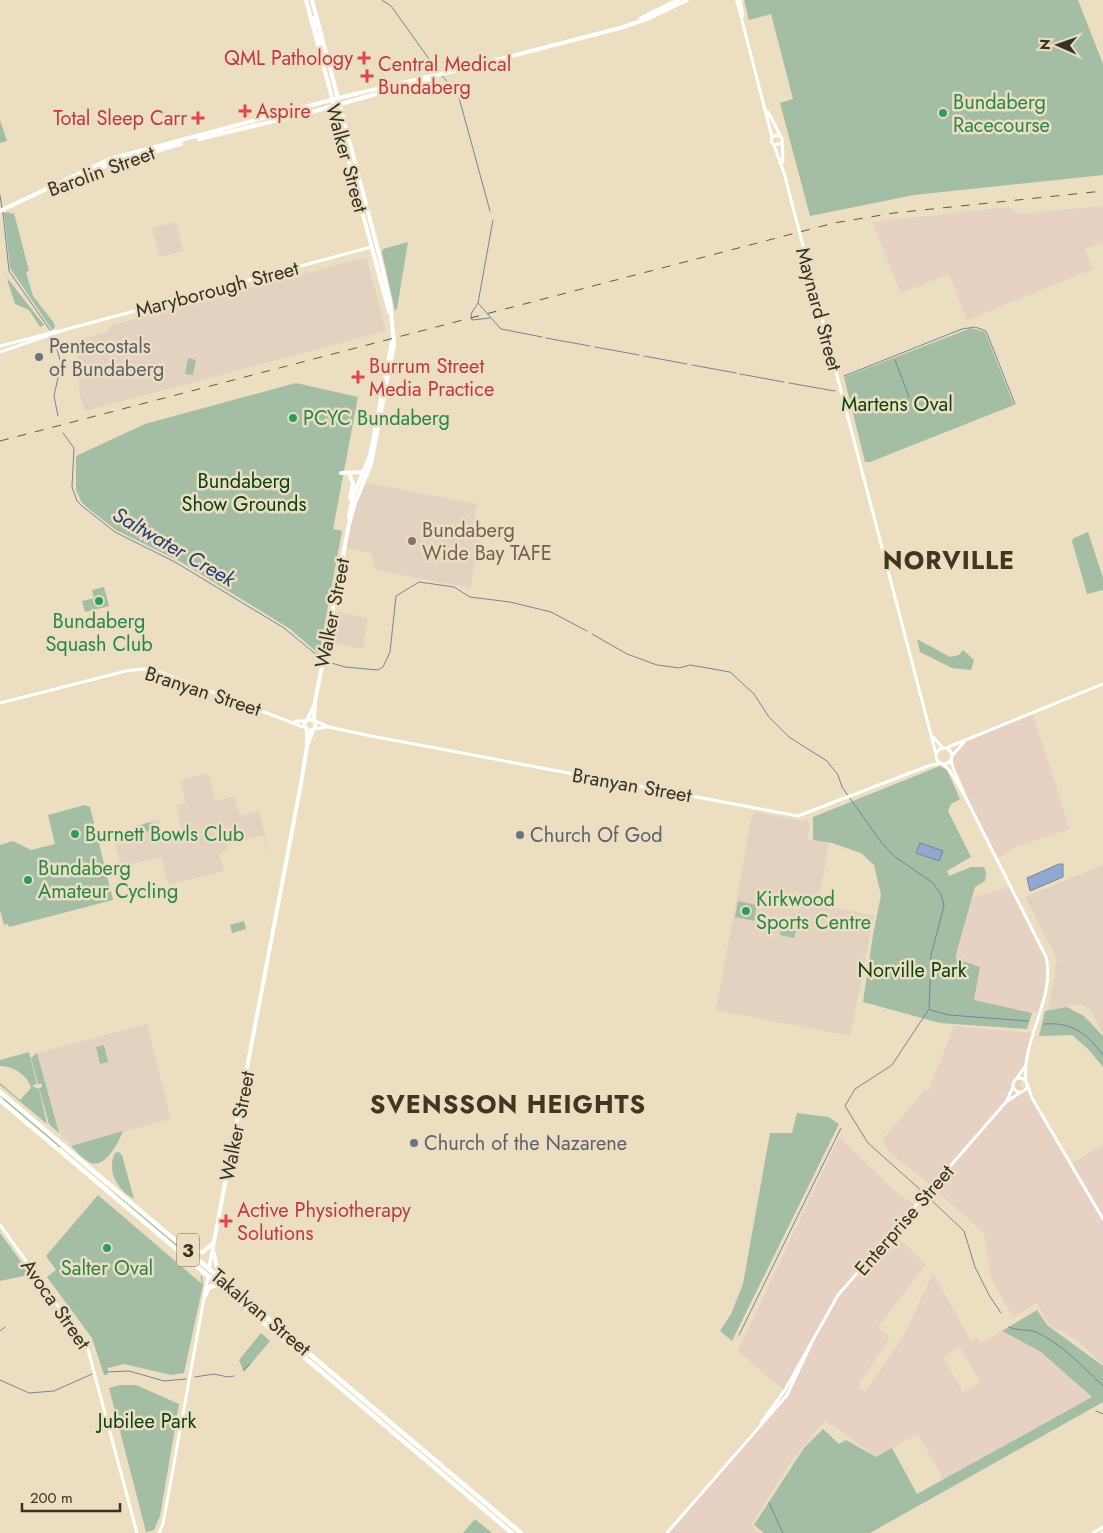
<svg xmlns="http://www.w3.org/2000/svg" width="1103" height="1533" font-family="Jost,sans-serif">
	<style>
		.industrial { fill: #e6d1c3; fill-rule: evenodd }
		.education { fill: #e4d2c1 }
		.green { fill: #a4bda5 }
		.water { fill: #91a9d0; stroke: #75859d }
		.lines { fill: none; stroke-linecap: round; stroke-linejoin: round }
		.stream { stroke: #75859d; stroke-width: 1 }
		.tertiary { stroke: #fff; stroke-width: 3 }
		.secondary { stroke: #fff; stroke-width: 4 }
		.trunk { stroke: #fff; stroke-width: 4.5 }
		.rail { stroke: #605a4a; stroke-width: 1; stroke-dasharray: 9 9; stroke-linecap: butt }
		.health-dot { fill: #e0444e; stroke: #ebdec1; stroke-width: 2 }
		.leisure-dot { fill: #2e9e5b; stroke: #ebdec1; stroke-width: 2 }
		.worship-dot { fill: #6b7280; stroke: #ebdec1; stroke-width: 2 }
		.education-dot { fill: #8d6e63; stroke: #ebdec1; stroke-width: 2 }
		.labels { text-anchor: middle; stroke-width: 5; stroke-linejoin: round; paint-order: stroke }
		.shield { fill: #ebdec1; stroke: #6c6554; stroke-width: 1 }
		.shield-label { font-size: 19px; font-weight: bold; fill: #353125 }
		.health-label { font-size: 20px; fill: #be3a42; stroke: #ebdec1; text-anchor: start }
		.leisure-label { font-size: 20px; fill: #27864d; stroke: #ebdec1; text-anchor: start }
		.street-label { font-size: 20px; fill: #353125; stroke: #ebdec1 }
		.worship-label { font-size: 20px; fill: #5b616d; stroke: #ebdec1; text-anchor: start }
		.park-label { font-size: 20px; fill: #084114; stroke: #ebdec1 }
		.education-label { font-size: 20px; fill: #785e54; stroke: #ebdec1; text-anchor: start }
		.water-label { font-size: 21px; font-style: italic; fill: #224172; stroke: #ebdec1 }
		.district-label { font-size: 25px; font-weight: bold; letter-spacing: 1px; fill: #41371e; stroke: #ebdec1 }
	</style>
	<rect width="100%" height="100%" fill="#ebdec1"/>
	<path class="industrial" d="M1103,206V242L1085,249L1093,269L967,320L949,274L901,293L872,222L1009,207L1019,214Z
		M1032,713L1070,829L1016,847L997,859L951,769L950,756L959,743Z
		M1011,887L1045,953L1047,980L1039,1014L974,1000L980,966L955,958L973,897Z
		M954,1026L1034,1033L1020,1085L1033,1098L1071,1164L1103,1145V1365L1079,1341L1049,1325L1037,1303L1013,1317L991,1278L984,1233L922,1178L890,1153L882,1140L925,1090H929Z
		M839,1137L895,1191L916,1206L893,1233L926,1264L878,1327L890,1337L859,1384L860,1388L865,1392L902,1339L933,1273L971,1341L977,1338L980,1343L1002,1331L1041,1352L1092,1397L944,1480L918,1434L876,1457L826,1420L792,1460L751,1525L759,1533H667L786,1392L738,1351ZM960,1347L980,1382L963,1392L943,1357Z"/>
	<path class="education" d="M176,222L183,251L160,257L152,228Z
		M364,258L367,260L386,331L85,411L80,395L76,340L108,332L112,325Z
		M364,482L477,504L471,533L480,535L470,588L375,570L372,553L345,548L349,524Z
		M337,612L368,618L363,649L331,643Z
		M208,773L216,801L234,796L240,816L259,811L271,859L263,835L227,845L228,851L219,854L224,871L168,885L161,857L121,867L114,839L134,834L132,827L159,819L164,836L182,831L176,806L186,803L180,781Z
		M756,812L802,821L807,819L810,826L807,839L829,843L818,905L874,915L850,1036L716,1010L752,815Z
		M1103,865V1034L1090,1009L1080,1004L1048,1011L1057,959L1025,897Z
		M147,1024L171,1119L72,1145L59,1133L37,1053Z"/>
	<path class="green" d="M744,0H1078L1103,64V175L914,195L810,216L780,103L793,99L771,14L749,20Z
		M0,120L7,141L0,143Z
		M9,212L10,214L14,213L29,271L26,272L33,296L54,323L55,327L52,330L10,268L4,213Z
		M408,242L397,309L395,311L382,252L383,249Z
		M7,279H8L44,325L40,327L29,310L15,304Z
		M971,328L985,332L1014,405L870,462H865L844,377Z
		M188,358L196,360L193,375L185,374Z
		M296,383L358,397L333,529L342,531L319,654L290,629L261,611L181,562L116,530L94,513L82,503L76,490V456L145,424Z
		M1088,532L1103,578V590L1087,594L1072,541L1074,538Z
		M104,587L109,606L85,612L82,601L94,598L92,590Z
		M917,639L950,657L959,655L963,650L974,660L971,670L952,668L920,652Z
		M940,766L947,770L960,799L951,804L948,811L971,857L947,871L949,876L971,867H984L986,873L985,881L975,887L955,958L980,967L974,1000L1032,1013L1027,1029L940,1023L863,1002L873,935L881,895L874,865L861,853L832,843L813,840V817Z
		M85,805L90,807L113,900L9,927L8,924L4,925L0,910V845L13,841L31,850L55,844L48,815Z
		M151,822L153,830L136,834L134,827Z
		M738,901L757,905L754,921L735,917Z
		M244,921L246,929L232,933L230,925Z
		M781,928L796,931L794,938L780,935Z
		M1067,1007L1084,1016L1103,1036V1067L1089,1050L1072,1035L1039,1036L1045,1011Z
		M104,1045L108,1062L100,1064L96,1047Z
		M29,1052L37,1084L32,1086L39,1089L47,1124L0,1085V1083L20,1100L31,1088C28,1075 13,1066 0,1066V1060Z
		M37,1053L59,1133L49,1124L39,1088L42,1087V1084H38L31,1058Z
		M0,1094L61,1146L59,1148L5,1102Z
		M797,1113L829,1117L839,1124L732,1341L720,1331L731,1314L743,1284L770,1133H792Z
		M123,1131C119,1141 105,1171 89,1162C82,1158 76,1151 71,1146Z
		M119,1152L122,1155L134,1199C118,1190 106,1172 115,1153Z
		M106,1186L168,1236L196,1263Z
		M98,1195L202,1284L200,1276L202,1277L203,1285L184,1373L171,1375L124,1364L108,1368L107,1375H104L92,1338L47,1277L56,1270L46,1256Z
		M0,1233L28,1271V1275L0,1281Z
		M1037,1310L1047,1325L1103,1366V1402L870,1533H764L754,1525L804,1448L823,1429L839,1444L846,1440L876,1457L892,1448L917,1494L1092,1397L1041,1352L1002,1331Z
		M261,1333L270,1341L244,1372L239,1360Z
		M120,1385H136L179,1404L160,1516L154,1530L146,1532L109,1388Z
		M475,1519L492,1533H463Z"/>
	<path class="water" d="M920,843L943,851L939,861L916,853Z
		M1059,864H1063V877L1030,891L1027,878Z"/>
	<g class="lines">
		<path class="stream" d="M382,0L391,6L437,70L458,94L490,211
			M0,195L2,208
			M3,212L9,271L50,330
			M493,220L478,303L501,329L542,337
			M478,303L471,314L472,320L490,318
			M54,338L61,364L54,396L58,416
			M546,338L590,346
			M595,347L639,355
			M644,356L687,364
			M895,360L909,397
			M692,365L736,373
			M740,374L784,382
			M844,376L962,329L975,327L986,331L1015,404
			M789,383L835,391
			M63,433L74,448L72,487L77,501L82,506L115,532L175,562L284,628L318,656
			M592,634L627,654L657,665L679,668L690,665L730,672L754,694L769,717L789,737L827,761L838,775L842,787L881,842L895,857L932,882L941,894L944,906L931,955L929,1009L892,1065L855,1089L845,1106L868,1143L924,1193
			M328,662L345,667L378,670L383,667L390,652L396,596L419,582L454,587L470,597L510,602L551,612L587,631
			M930,1010L949,1015L1028,1021
			M1044,1024C1073,1022 1086,1033 1103,1055
			M927,1196L964,1231L975,1267L989,1295L1001,1313
			M1009,1327C1017,1331 1028,1329 1036,1332C1061,1343 1083,1367 1103,1386
			M0,1331L5,1327
			M739,1335L841,1128
			M243,1370L250,1364
			M106,1372L129,1371L164,1381L186,1379
			M195,1377L214,1374L228,1377L234,1376
			M0,1380L29,1393L54,1391L92,1374
			M1096,1411L1103,1414
			M769,1503L783,1533"/>
		<path class="tertiary" d="M740,0L743,16
			M737,1L772,137
			M768,112L780,135
			M782,143L774,145L771,142L772,137L778,135L782,138L783,162
			M774,145L784,173L936,754
			M0,346L58,331
			M0,352L64,330L371,247
			M0,703L126,671L143,669L159,672L306,728
			M295,721H306
			M315,721L329,727L366,735L798,816L928,766L941,763
			M315,729L326,727
			M933,737L943,748
			M946,748L1103,684
			M936 756a8 8 0 1 1 16 0a8 8 0 1 1-16 0Z
			M952,756L964,742
			M951,759L953,768L964,793
			M943,764L950,771L965,796L1046,957C1056,998 1021,1040 1026,1081
			M1013 1085a7 7 0 1 1 14 0a7 7 0 1 1-14 0Z
			M1017,1078L1026,1065
			M1027,1083L1032,1098L1103,1219
			M1007,1100L1013,1087
			M0,1225L87,1346L137,1533
			M761,1423L785,1390L838,1295L1006,1102L1021,1092
			M159,1533L163,1524L208,1276
			M667,1533L787,1395L811,1344
			M1093,1533L1103,1527
			M1102,1533L1103,1532"/>
		<path class="secondary" d="M306,0L389,312
			M312,0L377,246L390,301L394,344L371,464L355,503L349,524L315,702L314,720
			M737,0L738,2
			M313,18L316,28L314,32
			M641,18L678,0
			M320,31L318,36L321,53
			M199,139L312,112L430,79
			M51,190L112,163L181,144
			M0,211L110,159L342,97L458,70L620,28L647,19L687,0
			M341,473L364,472
			M350,476L353,484L350,498
			M349,517L353,496L370,456L392,342
			M304.5 725a5.5 5.5 0 1 1 11 0a5.5 5.5 0 1 1-11 0Z
			M307,720L314,706
			M308,744L313,730
			M190,1251L203,1252L213,1243
			M214,1253L217,1269L225,1281
			M209,1268L300,789L307,747V729"/>
		<path class="trunk" d="M0,1092L521,1533
			M0,1100L512,1533
			M205,1296L209,1287L218,1285"/>
		<path class="rail" d="M0,441L834,223L894,213L1103,191"/>
	</g>
	<g class="health-dot">
		<path d="M361.5 50.5h5v5h5v5h-5v5h-5v-5h-5v-5h5z"/>
		<path d="M364.5 68.5h5v5h5v5h-5v5h-5v-5h-5v-5h5z"/>
		<path d="M242.5 103.5h5v5h5v5h-5v5h-5v-5h-5v-5h5z"/>
		<path d="M195.5 110.5h5v5h5v5h-5v5h-5v-5h-5v-5h5z"/>
		<path d="M355.5 369.5h5v5h5v5h-5v5h-5v-5h-5v-5h5z"/>
		<path d="M223.5 1213.5h5v5h5v5h-5v5h-5v-5h-5v-5h5z"/>
	</g>
	<g class="leisure-dot">
		<circle cx="943" cy="113" r="5"/>
		<circle cx="293" cy="418" r="5"/>
		<circle cx="99" cy="601" r="5"/>
		<circle cx="75" cy="834" r="5"/>
		<circle cx="28" cy="880" r="5"/>
		<circle cx="746" cy="911" r="5"/>
		<circle cx="107" cy="1248" r="5"/>
	</g>
	<g class="worship-dot">
		<circle cx="39" cy="357" r="5"/>
		<circle cx="520" cy="835" r="5"/>
		<circle cx="414" cy="1143" r="5"/>
	</g>
	<circle class="education-dot" cx="412" cy="541" r="5"/>
	<g class="labels">
		<rect class="shield" x="177" y="1233.5" width="22" height="33" rx="4"/>
		<g class="shield-label">
			<text x="188" y="1257">3</text>
		</g>
		<g class="health-label">
			<text x="353" y="65" text-anchor="end">QML Pathology</text>
			<text x="378" y="71">Central Medical<tspan x="378" dy="23">Bundaberg</tspan></text>
			<text x="256" y="118">Aspire</text>
			<text x="187" y="125" text-anchor="end">Total Sleep Carr</text>
			<text x="369" y="373">Burrum Street<tspan x="369" dy="23">Media Practice</tspan></text>
			<text x="237" y="1217">Active Physiotherapy<tspan x="237" dy="23">Solutions</tspan></text>
		</g>
		<g class="leisure-label">
			<text x="953" y="109">Bundaberg<tspan x="953" dy="23">Racecourse</tspan></text>
			<text x="303" y="425">PCYC Bundaberg</text>
			<text x="99" y="628" text-anchor="middle">Bundaberg<tspan x="99" dy="23">Squash Club</tspan></text>
			<text x="85" y="841">Burnett Bowls Club</text>
			<text x="38" y="875">Bundaberg<tspan x="38" dy="23">Amateur Cycling</tspan></text>
			<text x="756" y="906">Kirkwood<tspan x="756" dy="23">Sports Centre</tspan></text>
			<text x="107" y="1275" text-anchor="middle">Salter Oval</text>
		</g>
		<g class="street-label">
			<text transform="translate(347 158) rotate(75)" y="7">Walker Street</text>
			<text transform="translate(101 171) rotate(-20)" y="7">Barolin Street</text>
			<text transform="translate(217 289) rotate(-15)" y="7">Maryborough Street</text>
			<text transform="translate(819 309) rotate(75)" y="7">Maynard Street</text>
			<text transform="translate(332 613) rotate(-79)" y="7">Walker Street</text>
			<text transform="translate(203 691) rotate(18)" y="7">Branyan Street</text>
			<text transform="translate(632 785) rotate(10)" y="7">Branyan Street</text>
			<text transform="translate(237 1126) rotate(-79)" y="7">Walker Street</text>
			<text transform="translate(904 1220) rotate(-49)" y="7">Enterprise Street</text>
			<text transform="translate(56 1304) rotate(55)" y="7">Avoca Street</text>
			<text transform="translate(261 1312) rotate(40)" y="7">Takalvan Street</text>
		</g>
		<g class="worship-label">
			<text x="49" y="353">Pentecostals<tspan x="49" dy="23">of Bundaberg</tspan></text>
			<text x="530" y="842">Church Of God</text>
			<text x="424" y="1150">Church of the Nazarene</text>
		</g>
		<g class="park-label">
			<text x="897" y="411">Martens Oval</text>
			<text x="244" y="488">Bundaberg<tspan x="244" dy="23">Show Grounds</tspan></text>
			<text x="912" y="977">Norville Park</text>
			<text x="147" y="1428">Jubilee Park</text>
		</g>
		<g class="education-label">
			<text x="422" y="537">Bundaberg<tspan x="422" dy="23">Wide Bay TAFE</tspan></text>
		</g>
		<g class="water-label">
			<text transform="translate(174 547) rotate(30)" y="7">Saltwater Creek</text>
		</g>
		<g class="district-label">
			<text x="949" y="569">NORVILLE</text>
			<text x="508" y="1113">SVENSSON HEIGHTS</text>
		</g>
	</g>
	<g transform="translate(1058 45) rotate(272)" stroke="#ebdec1" stroke-width="4" paint-order="stroke">
	<path d="M0-4L9 19L0 12L-9 19Z" fill="#353125"/>
	<text y="-8" font-size="14" font-weight="bold" text-anchor="middle" fill="#353125">N</text>
	</g>
	<path d="M22 1503v8h98v-8" fill="none" stroke="#353125" stroke-width="2.5"/>
	<text x="30" y="1503" font-size="15" fill="#353125" stroke="#ebdec1" stroke-width="4" paint-order="stroke">200 m</text>
</svg>
